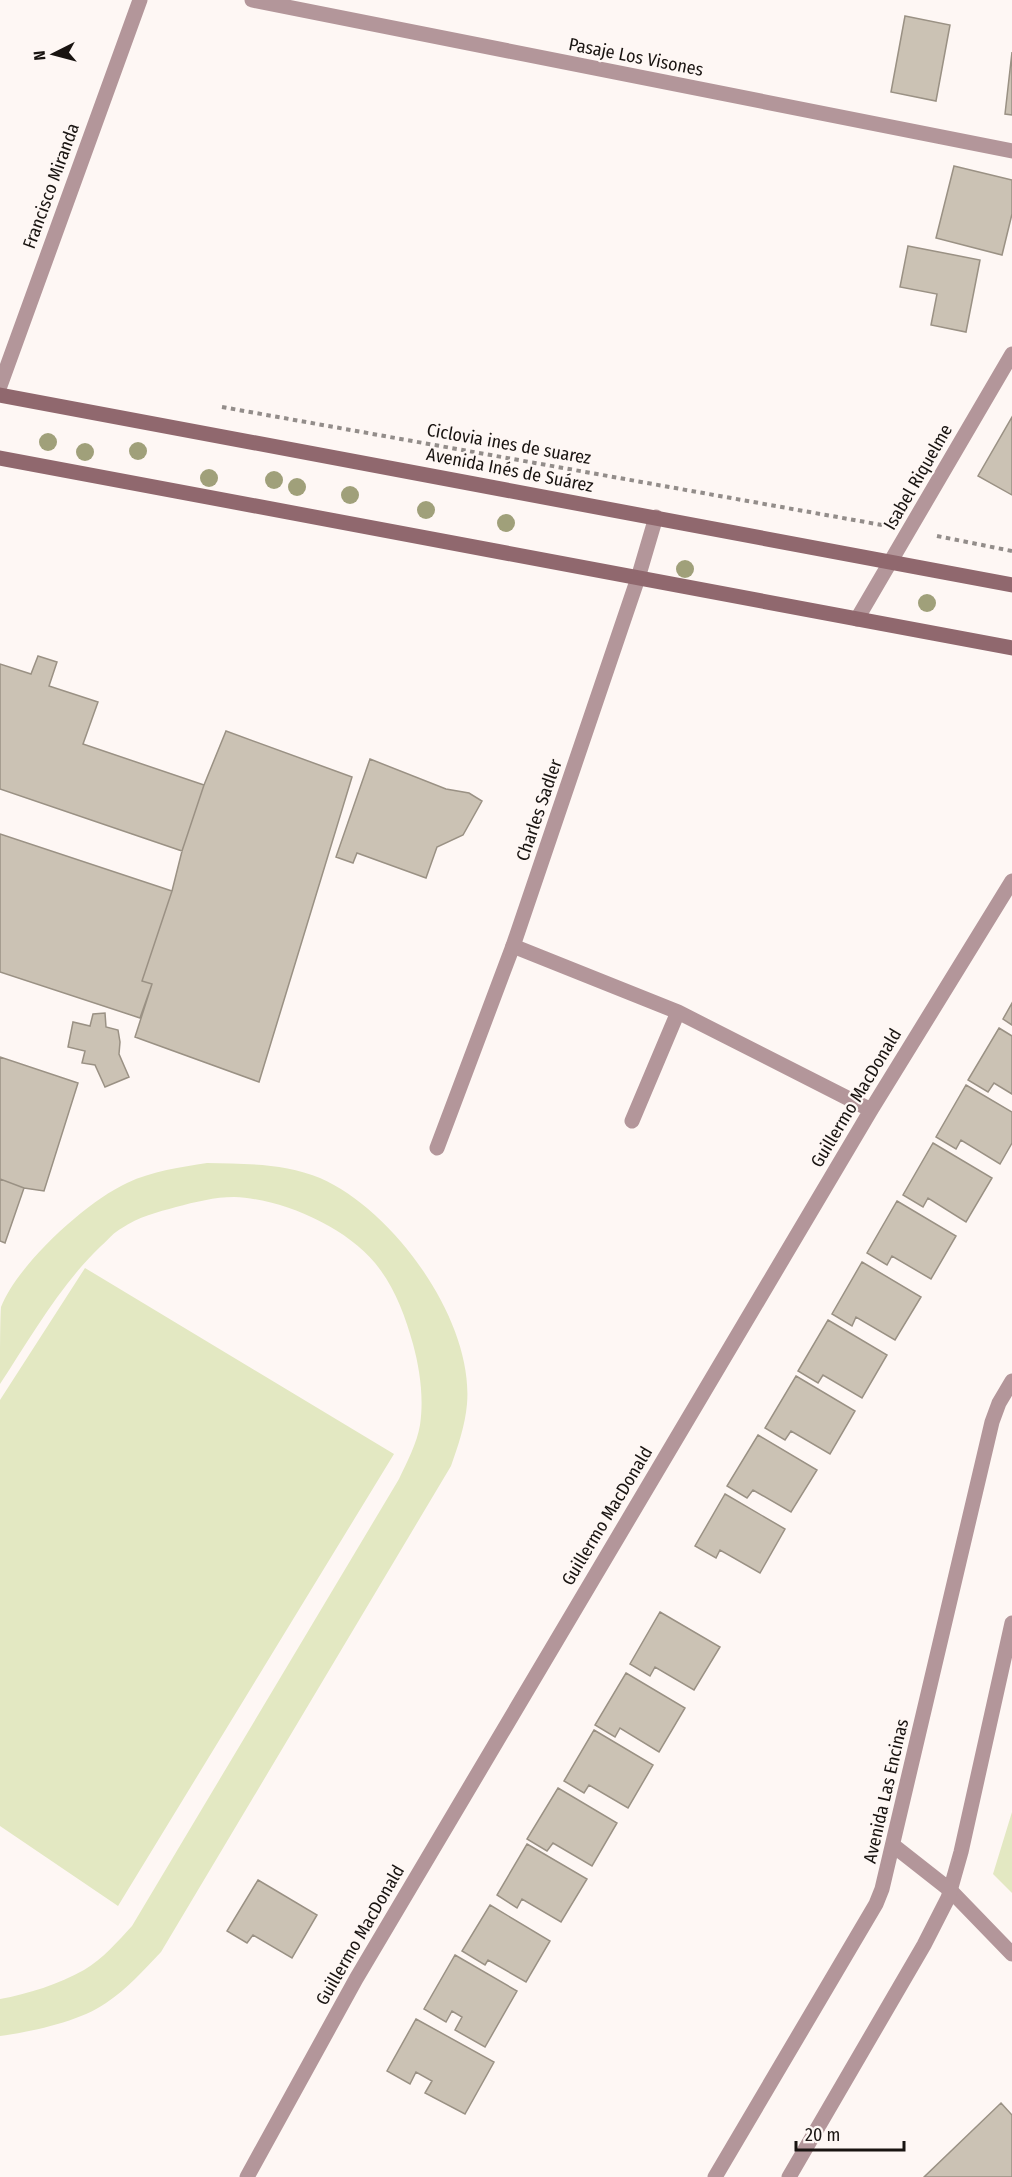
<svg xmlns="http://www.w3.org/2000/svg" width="1012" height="2177" font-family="'Fira Sans Condensed',sans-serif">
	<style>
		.green { fill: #e3e8c2 }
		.building { fill: #cbc2b4; stroke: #9a9184; stroke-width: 1.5 }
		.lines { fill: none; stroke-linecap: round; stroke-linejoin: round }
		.path { stroke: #938d8a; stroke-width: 4; stroke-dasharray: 4.5 4.5; stroke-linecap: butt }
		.service { stroke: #b3969a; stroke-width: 15 }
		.minor { stroke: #b3969a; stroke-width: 15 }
		.tertiary { stroke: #b3969a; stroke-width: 15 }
		.secondary { stroke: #90686e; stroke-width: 15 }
		.tree { fill: #a0a07a }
		.labels { text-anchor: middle; stroke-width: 4.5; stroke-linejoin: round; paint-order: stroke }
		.street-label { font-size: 18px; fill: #191411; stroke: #fef7f4 }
	</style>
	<rect width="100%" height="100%" fill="#fef7f4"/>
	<path class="green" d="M207,1163C245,1164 284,1163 320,1178C394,1210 474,1321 467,1404C465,1426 458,1446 451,1466L161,1952C144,1970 127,1989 106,2003C81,2021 31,2032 0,2036V1999C28,1994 59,1984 84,1970C103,1959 118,1941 132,1926L399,1479C407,1462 417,1443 420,1425C424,1398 420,1370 413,1344C405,1315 394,1286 375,1263C344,1226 282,1199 234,1197C215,1197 195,1202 176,1207C158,1212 138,1217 122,1228C114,1232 108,1240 101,1246C60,1285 31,1337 0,1384C0,1370 0,1317 1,1307C18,1264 86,1202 127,1183C152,1171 181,1167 207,1163Z
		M85,1268L394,1454L118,1906L0,1826V1400Z
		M1012,1812V1893L993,1874Z"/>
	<path class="building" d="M905,16L950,25L936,101L891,92Z
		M1012,52V115L1005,114Z
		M954,166L1012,180V214L1002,255L936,238Z
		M908,246L980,260L966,332L931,325L937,294L900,287Z
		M1012,417V495L978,476Z
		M38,656L57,662L49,686L98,702L83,744L204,785L182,851L0,789V664L31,674Z
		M226,731L352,777L259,1082L135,1037L152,984L142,981L172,891L182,851L204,785Z
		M370,759L446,789L469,793L482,801L463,835L437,847L426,878L357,853L353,863L336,857Z
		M0,834L172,891L142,981L152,984L140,1018L0,972Z
		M1012,1003V1025L1003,1019Z
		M105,1013L106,1027L118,1030L120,1042L119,1054L129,1077L105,1087L95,1065L82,1063L85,1051L68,1047L73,1022L90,1026L93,1014Z
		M999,1028L1012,1036V1094L994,1083L988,1092L968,1080Z
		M0,1057L78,1083L44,1191L24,1188L0,1179Z
		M966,1085L1012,1112V1143L1000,1164L961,1140L956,1149L936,1137Z
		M933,1143L992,1178L966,1222L928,1198L923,1207L903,1195Z
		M0,1179L24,1188L5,1243L0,1241Z
		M897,1201L956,1236L931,1279L892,1256L887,1265L867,1253Z
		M862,1262L921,1297L895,1340L856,1317L852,1326L832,1314Z
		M828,1320L887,1355L862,1398L823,1375L818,1383L798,1371Z
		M796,1376L855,1411L830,1454L791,1431L785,1440L765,1428Z
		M758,1435L817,1470L791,1512L753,1490L747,1498L727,1486Z
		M725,1494L785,1529L760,1573L720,1550L716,1558L695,1546Z
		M660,1612L720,1647L694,1690L655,1667L650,1676L630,1664Z
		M626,1673L685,1708L659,1752L620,1728L615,1737L595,1725Z
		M594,1730L653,1765L628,1808L589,1785L584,1793L564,1781Z
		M558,1788L617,1823L592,1866L553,1843L547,1851L527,1839Z
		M527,1844L587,1879L561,1922L522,1899L517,1908L497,1895Z
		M258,1880L317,1915L292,1958L253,1935L247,1943L227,1931Z
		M490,1905L550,1941L526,1982L488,1960L485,1965L462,1951Z
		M455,1955L517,1991L485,2047L455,2030L462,2017L452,2011L446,2022L424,2009Z
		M416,2019L494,2062L465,2114L425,2093L432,2081L416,2072L410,2084L387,2071Z
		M1001,2103L1012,2115V2177H924Z"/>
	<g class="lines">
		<path class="path" d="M222,407L882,525
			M937,536L1012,551"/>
		<path class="service" d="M437,1148L513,946
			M950,1890L1012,1954"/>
		<path class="minor" d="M252,0L1012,151
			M0,386L140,0
			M656,517L638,578L513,946L678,1012L871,1110
			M857,619L1012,354
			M632,1121L678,1012
			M247,2177L356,1979L871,1110L1012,881"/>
		<path class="tertiary" d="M894,1846L950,1890
			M715,2177L876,1904L882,1889L992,1422L999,1403L1012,1381
			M789,2177L924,1945L948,1898L961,1852L1012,1623"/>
		<path class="secondary" d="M0,395L1012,585
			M0,458L1012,648"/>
	</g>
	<g class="tree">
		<circle cx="48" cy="442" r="9"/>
		<circle cx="138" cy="451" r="9"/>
		<circle cx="85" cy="452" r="9"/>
		<circle cx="209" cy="478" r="9"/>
		<circle cx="274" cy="480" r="9"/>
		<circle cx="297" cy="487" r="9"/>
		<circle cx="350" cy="495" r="9"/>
		<circle cx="426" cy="510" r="9"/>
		<circle cx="506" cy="523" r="9"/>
		<circle cx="685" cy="569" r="9"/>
		<circle cx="927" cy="603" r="9"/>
	</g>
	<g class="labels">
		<g class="street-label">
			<text transform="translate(636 57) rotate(11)" y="6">Pasaje Los Visones</text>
			<text transform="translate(51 186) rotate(-70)" y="6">Francisco Miranda</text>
			<text transform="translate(509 444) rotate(10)" y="6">Ciclovia ines de suarez</text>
			<text transform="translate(510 470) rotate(11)" y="6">Avenida Inés de Suárez</text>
			<text transform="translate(918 477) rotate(-60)" y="6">Isabel Riquelme</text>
			<text transform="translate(539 810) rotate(-71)" y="6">Charles Sadler</text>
			<text transform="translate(856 1098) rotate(-59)" y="6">Guillermo MacDonald</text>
			<text transform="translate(607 1516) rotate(-59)" y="6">Guillermo MacDonald</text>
			<text transform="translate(886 1791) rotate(-77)" y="6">Avenida Las Encinas</text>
			<text transform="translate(360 1935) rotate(-60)" y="6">Guillermo MacDonald</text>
		</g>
	</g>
	<g transform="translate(54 54) rotate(264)" stroke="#fef7f4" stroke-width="4.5" paint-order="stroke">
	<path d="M0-4.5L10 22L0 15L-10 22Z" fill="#191411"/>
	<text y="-9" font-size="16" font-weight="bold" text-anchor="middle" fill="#191411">N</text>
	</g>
	<path d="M796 2141v9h108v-9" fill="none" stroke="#191411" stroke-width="3"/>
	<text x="805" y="2141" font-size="18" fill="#191411" stroke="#fef7f4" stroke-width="4.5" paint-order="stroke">20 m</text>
</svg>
